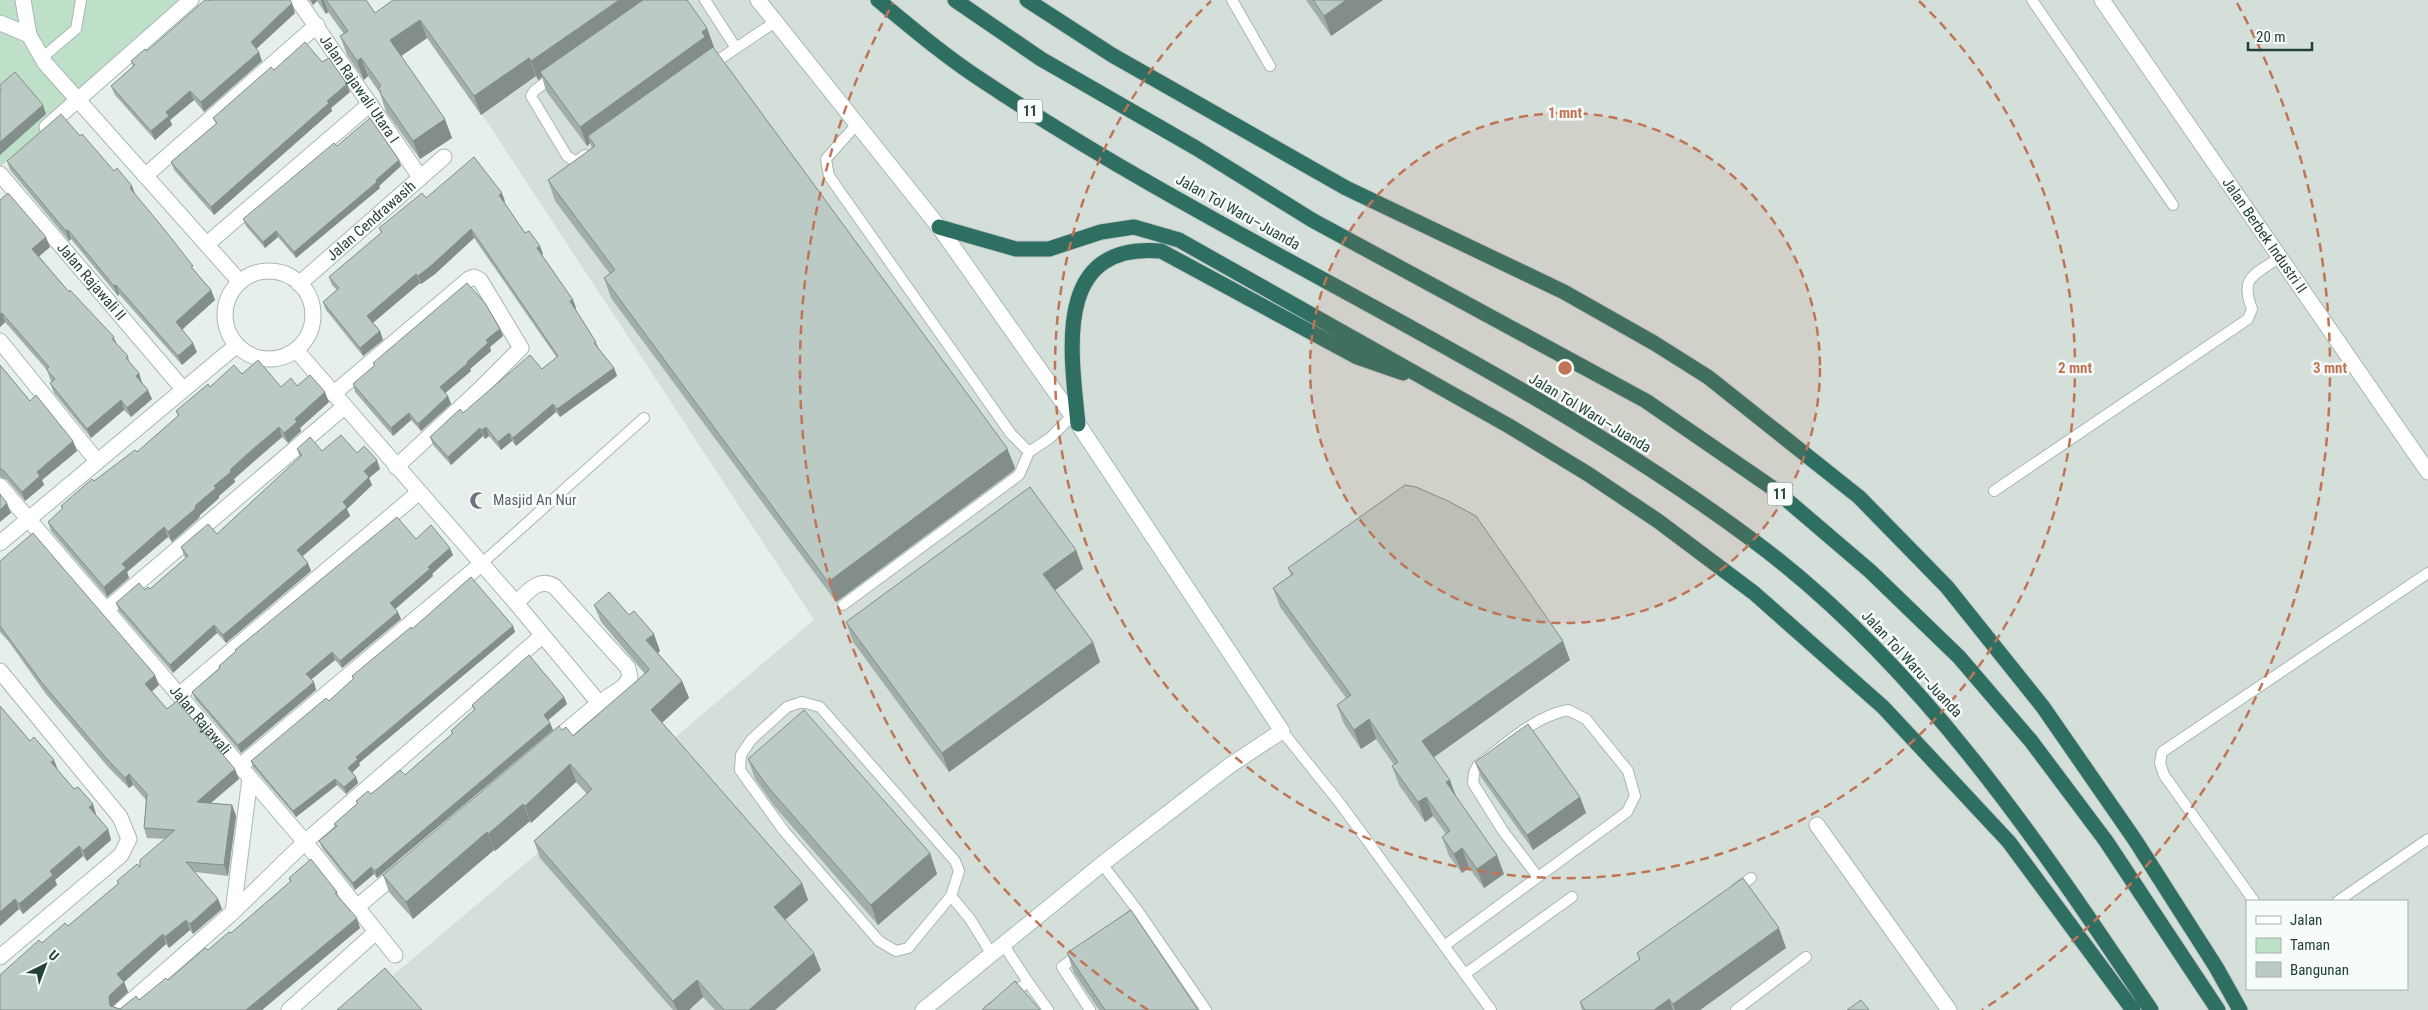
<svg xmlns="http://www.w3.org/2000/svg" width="2428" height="1010" font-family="'Roboto Condensed',sans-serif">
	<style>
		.built { fill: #d4dfda; fill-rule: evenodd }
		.green { fill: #bfe0c8 }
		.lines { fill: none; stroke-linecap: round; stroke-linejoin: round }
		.lane-casing { stroke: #a8b8b2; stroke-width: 12 }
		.street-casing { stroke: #a8b8b2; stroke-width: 17 }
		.secondary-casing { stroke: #a4bbb3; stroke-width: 17 }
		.highway-casing { stroke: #c2cac8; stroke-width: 17 }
		.lane { stroke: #fff; stroke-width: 10 }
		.street { stroke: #fff; stroke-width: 15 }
		.secondary { stroke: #fff; stroke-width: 15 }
		.highway { stroke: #2f6f62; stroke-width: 15 }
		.wall { fill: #a1aea9 }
		.shaded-wall { fill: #838d89 }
		.building { fill: #bbcac4; stroke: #838d89 }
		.ring { fill: none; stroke: #c07456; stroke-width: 2.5; stroke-dasharray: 9 6 }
		.labels { text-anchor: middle; stroke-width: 5; stroke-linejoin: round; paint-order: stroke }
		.shield { fill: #f7fbf9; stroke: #637a73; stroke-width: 1 }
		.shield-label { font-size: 14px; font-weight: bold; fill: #24423a }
		.street-label { font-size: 15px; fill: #24423a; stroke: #f7fbf9 }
		.worship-label { font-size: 15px; fill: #5b616d; stroke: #f7fbf9; text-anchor: start }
		.centre { fill: #c07456; stroke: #f7fbf9; stroke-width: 2.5 }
		.ring-label { font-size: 15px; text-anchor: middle; font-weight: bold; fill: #c07456; stroke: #f7fbf9; stroke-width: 5; stroke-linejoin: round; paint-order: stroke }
	</style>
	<rect width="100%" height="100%" fill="#e6efeb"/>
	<path class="built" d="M407,0H2428V1010H352L814,620ZM2247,901H2407V989H2247Z"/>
	<path class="green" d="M0,0H187L77,100L0,167Z"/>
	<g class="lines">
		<defs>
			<path id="lane" d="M705,0L736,48
				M1232,0L1270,66
				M2032,0L2173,205
				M42,58L76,29L81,0
				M711,65L775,22
				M554,76L534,91L531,96L567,156L576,162L585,155
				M857,124L826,159L829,176L1011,434L1029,452L1050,438L1072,416
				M1994,491L2248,319L2252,309C2239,276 2255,275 2280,257
				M480,565L644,418
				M843,605L1019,475L1029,452
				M1568,710L1586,719L1628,771L1635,796L1627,812L1538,877L1503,831L1473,783L1474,773L1478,765C1506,744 1533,717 1568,710Z
				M1282,731L1339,802L1491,1010
				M1102,864L1138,911
				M1736,889L1751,878
				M951,896L959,871L955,861L820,707L802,702L787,707L751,740L741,755L740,770L784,831L879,941L896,951L908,948L951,896L970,919L991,953
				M2254,901L2164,775L2160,763L2162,752L2428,573
				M2338,901L2428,839
				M1125,921L1138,911L1206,1010
				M1444,946L1538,877
				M1080,953L1062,967L1090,1010
				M1465,974L1572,897
				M1028,982L1048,1010
				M989,1010L1028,982L1003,944
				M1736,1010L1806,957"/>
			<g id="street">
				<path d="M23,0L29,35L45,63L240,282"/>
				<path id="s1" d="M298,0L420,177"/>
				<path id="s2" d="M2102,0L2428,472"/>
				<path d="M0,23L29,35"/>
				<path d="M47,127L191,0"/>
				<path id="s3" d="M0,174L183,389"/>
				<path d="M145,176L317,25"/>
				<path d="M207,244L370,104"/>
				<circle cx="269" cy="315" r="44"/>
				<path id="s4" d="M299,284L444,157"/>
				<path d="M0,341L97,461"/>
				<path d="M296,350L516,603L599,703"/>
				<path d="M333,394L469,279L474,277L480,280L521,348L477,392L396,467"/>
				<path id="s5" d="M0,486L305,842L395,955"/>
				<path d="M0,543L237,345"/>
				<path d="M516,603C527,593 538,577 554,586L628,668L630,678L623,687L599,703L553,742"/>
				<path d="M106,610L344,407"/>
				<path d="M0,671L120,817L129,839L121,855L0,957"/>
				<path d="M179,695L418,493"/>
				<path d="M240,766L480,565"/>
				<path d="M1817,825L1949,1010"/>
				<path d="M357,907L402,869"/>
				<path d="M233,912L250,778"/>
				<path d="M121,1010L233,912L305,842L542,636"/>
				<path d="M289,1010L376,932"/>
			</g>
			<path id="secondary" d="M758,0L939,227L1078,424L1282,731L1229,766L1102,864L923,1010"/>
			<path id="highway" d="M878,0C912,28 946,57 983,81C1231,246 1511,361 1751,539C1917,661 2038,841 2151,1010
				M955,0L1041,59L1196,148L1312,220L1646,401L1774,489L1870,571L1959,657L2031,741L2106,841L2218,1010
				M1027,0L1112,55L1346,188L1564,292L1654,343L1708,377L1859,497L1947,587L2043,707L2135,840L2216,967L2240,1010
				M939,227L1016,249H1049L1101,232L1134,227L1179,240L1509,426L1588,474L1658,521L1754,593L1883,707L2009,842L2133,1010
				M1078,424C1071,352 1052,242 1161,251L1357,357L1403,373"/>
		</defs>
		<use href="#lane" class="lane-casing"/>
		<use href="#street" class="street-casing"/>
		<use href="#secondary" class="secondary-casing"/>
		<use href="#highway" class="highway-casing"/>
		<use href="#lane" class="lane"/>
		<use href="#street" class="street"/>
		<use href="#secondary" class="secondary"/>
		<use href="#highway" class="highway"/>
	</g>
	<path class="wall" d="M309,0H366L375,13L714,47H713L1007,448L1015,468L1013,471L836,602L611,298L604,278L610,274L555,201L548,180L592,148L590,143L587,146L546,91L542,77L538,80L536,76L481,115L427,38L401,56L452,138L420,159L386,112L380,93L368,76L364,80L347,55L340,36L344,34L328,12L326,14L317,1L313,5Z
		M1306,0H1383L1331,36Z
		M210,1L295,13L256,49L262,61L204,112L194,100L170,120L172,125L155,140L115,95L111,86L133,66L131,61L147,51Z
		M322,62L350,92L331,108L332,111L214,215L174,170L171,162L216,124L213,118L274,70Z
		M80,136L135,195L195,271L211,290L215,300L182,330L197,352L182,365L119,294L118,296L71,239L69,241L10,170L7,161Z
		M337,146L401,166L379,186L380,188L296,258L278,237L265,248L246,226L243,219Z
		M426,198L505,201L504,202L525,233L543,254L542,255L573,300L576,308H575L596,342L599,349L614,368L617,376L560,417L556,412L516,446L512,441L501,450L489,436L485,439L483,436L451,465L433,445L430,437L463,413L542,369L557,358L474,238L435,274L421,284L420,283L373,323L380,331L383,340L363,356L326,310L323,302L337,290L332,285L329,277L381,233L379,228Z
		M0,200L50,247L39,256L69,292L114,337L117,344L128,356L130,364L139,373L142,383L152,399L131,417L124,410L91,438L54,393L50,383L52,382L50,379L47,370L5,322L0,327Z
		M500,329L503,336L490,347L491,351L470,369L471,371L445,393L448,396L451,404L421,431L411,420L393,436L355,392L353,384L374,366L373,363Z
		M0,365L30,401L77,451L42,480L44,485L25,501L7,480L0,477Z
		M242,374L281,387L297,386L329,402L300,428L301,431L288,443L282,437L249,465L234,479L235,482L219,496V498L200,515L199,518L172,542L168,537L127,572L129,578L107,597L51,531L48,522L62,509L61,506L94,481L137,452L178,416L176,411L210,387Z
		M297,449L357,453L380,469L369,478L372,485L347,509L350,516L303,556L311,571L226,643L217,633L173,673L119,611L116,603L145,590L150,589L186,558L184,556L181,547L217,534L300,457Z
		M416,539L453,555L432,574L433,576L395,609L401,619L342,668L335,660L311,680L314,682L316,690L241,753L195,699L192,692L219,668V666L236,652L235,650Z
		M1076,550L1083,569L1055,590L1093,642L1100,662L949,772L853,642L846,622Z
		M0,561L159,685L152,691L167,709L239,779L211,803L232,805L236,816L228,876L195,872L218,899L222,909L193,934L190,930L169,948L166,944L124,982L128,992L112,1006L120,1009L139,1000L168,980L231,933L290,882L289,878L337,892L339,898L360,928L262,1010H0L42,943L68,926L118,884L117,881L140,867L165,839L147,838L144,828L146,800L133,785L129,788L109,768L46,694L9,642L0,632Z
		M1288,568L1570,660L1434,757L1456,797L1504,874L1484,888L1469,868L1462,873L1449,856L1442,837L1446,834L1433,816L1425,822L1399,785L1392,766L1394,765L1376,739L1361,749L1344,724L1337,705L1346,698L1280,607L1273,588L1291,575Z
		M594,605L660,651L658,653L682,681L689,698L662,723L802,883L808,900L785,920L821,970L775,1010H715L703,997L689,1010H673L540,858L534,841L587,794L576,782L531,823L530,821L495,851L494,850L413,919L389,892L383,875L562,730L573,736L645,674L601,622Z
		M513,626L515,632L359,763L360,765L352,772L356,777L358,783L346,794L337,785L296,817L253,767L251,761L329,701L353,679L352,676L412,629Z
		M564,697L567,704L548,720L550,723L553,730L377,878L374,874L355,890L322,848L319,841L335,827L334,824L357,804L356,801L405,775L452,734L451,731L474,710L472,705Z
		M0,706L30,741L58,770L96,814V815L108,829L111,840L87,861L83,856L55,880L57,885L23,914L19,909L0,926Z
		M748,759L930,853L937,874L878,925L775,807L755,779Z
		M1475,762L1580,797L1586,813L1533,850L1481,777Z
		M1786,948L1700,1010H1582L1580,1002L1639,960L1637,953Z
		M1067,953L1198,1010H1099L1074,973Z"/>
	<path class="shaded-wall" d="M311,0H317V1L313,5Z
		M321,0H324L328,12L326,14Z
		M619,0H652L540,72L542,77L538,80L531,61Z
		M1346,0H1383L1331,36L1324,16Z
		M292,3L295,13L254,51L251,42Z
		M420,20L427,38L397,59L390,40Z
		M707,28L714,47L588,136L590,143L587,146L580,127Z
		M259,52L262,61L204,112L201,102Z
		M361,58L368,76L364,80L357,61Z
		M529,58L536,76L481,115L474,96Z
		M347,84L350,92L331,108L332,111L214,215L211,207L327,101Z
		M190,91L194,100L170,120L172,125L155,140L151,131L166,112Z
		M43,105L46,114L0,155V142Z
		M445,119L452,138L420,159L413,141Z
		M399,160L401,166L379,186L380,188L296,258L294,252Z
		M132,186L136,196L130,188Z
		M502,193L505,201L502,204L499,195Z
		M471,229L474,238L435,274L421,284L418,276Z
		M68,230L71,239L69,241L66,231Z
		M276,231L278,237L265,248L263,242Z
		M46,237L50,247L36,259L32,249Z
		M540,246L543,254L540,256L537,248Z
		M416,274L420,283L370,325L367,316Z
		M116,285L119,294L118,296L114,286Z
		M211,290L215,300L179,332L176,322Z
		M573,300L576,308L573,310L570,301Z
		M2,313L5,322L0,327V314Z
		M500,329L503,336L490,347L491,351L470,369L471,371L443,395L440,387L467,362L486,340Z
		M380,331L383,340L363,356L360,348Z
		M193,343L197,352L182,365L178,356Z
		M614,368L617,376L560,417L557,409Z
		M139,373L142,383L136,376Z
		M148,390L152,399L131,417L127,408Z
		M325,392L329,402L300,428L301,431L288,443L284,433L295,419Z
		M448,396L451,404L421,431L418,424Z
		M121,400L124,410L91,438L87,429Z
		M553,404L556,412L516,446L513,438Z
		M409,413L411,420L393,436L391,428Z
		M279,427L282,437L234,479L235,482L219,496V498L200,515L199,518L172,542L168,532L196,505L230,470Z
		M486,427L489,436L485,439L482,430Z
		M480,428L483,436L451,465L448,457Z
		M509,433L512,441L501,450L498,442Z
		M73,441L77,451L42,480L44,485L25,501L22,492L37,472Z
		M1007,448L1015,468L1013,471L836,602L828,582Z
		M377,460L380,469L369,478L372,485L347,509L350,516L300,558L297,550L343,502L364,471Z
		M7,503L11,513L0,522V510Z
		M164,527L168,537L127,572L129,578L107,597L104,587L122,564Z
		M450,548L453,555L432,574L433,576L393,611L390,603L428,567Z
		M1076,550L1083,569L1050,594L1043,574Z
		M308,563L311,571L226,643L223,635Z
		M398,612L401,619L342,668L340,661Z
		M214,625L217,633L173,673L170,665Z
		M513,626L515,632L359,763L360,765L351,774L348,768L356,757Z
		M654,634L660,651L653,657L646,640Z
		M1563,641L1570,660L1430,760L1422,741Z
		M1093,642L1100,662L949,772L942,753Z
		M332,652L335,660L309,681L306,674Z
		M155,675L159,685L149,694L145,684Z
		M682,681L689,698L657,727L651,710Z
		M314,682L316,690L241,753L238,745Z
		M564,697L567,704L546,722L544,715Z
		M1369,719L1376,739L1361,749L1354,730Z
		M550,723L553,730L377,878L375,871Z
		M54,760L58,770L51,762Z
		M570,764L576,782L531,823L525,806Z
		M235,769L239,779L200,812L197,802Z
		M129,774L133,785L129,788L125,778Z
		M356,777L358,783L346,794L344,787Z
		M335,779L337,785L296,817L293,811Z
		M1450,780L1457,799L1446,782Z
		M1426,797L1433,816L1425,822L1418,802Z
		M1580,797L1586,813L1533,850L1527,835Z
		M93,804L96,814L93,818L89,807Z
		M523,804L530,821L495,851L488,834Z
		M232,805L236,816L228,876L224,865Z
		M108,829L111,840L87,861L83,851Z
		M487,832L494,850L413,919L406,902Z
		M79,846L83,856L55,880L57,885L23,914L19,904L50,871Z
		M1462,848L1469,868L1462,873L1454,854Z
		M930,853L937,874L878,925L871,905Z
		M1497,855L1504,874L1484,888L1477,869Z
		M371,867L374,874L355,890L353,883Z
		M802,883L808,900L780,924L774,907Z
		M15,899L19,909L0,926V912Z
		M218,899L222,909L193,934L190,924Z
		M357,918L360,928L262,1010H246Z
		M186,920L190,930L169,948L165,937Z
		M1779,928L1786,948L1700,1010H1675L1673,1004Z
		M163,934L166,944L124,982L128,992L112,1007L110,1006L109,996L117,974Z
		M814,953L821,970L775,1010H749Z
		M697,980L703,997L689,1010H677L673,1001Z
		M1669,999L1673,1010H1654Z"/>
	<path class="building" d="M205,0H209L210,1L211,0H290L292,3L251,42L259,52L201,102L190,91L166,112L169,116L151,131L111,86L135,65L131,61L145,49L147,51Z
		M326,0H366L375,13L393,0H619L531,61L529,58L474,96L420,20L390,40L445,119L413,141L380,93L381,92L378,88L381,86L361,58L357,61L340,36L348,31Z
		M643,0H687L707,28L702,32L705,37L580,127L540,72Z
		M1313,0H1346L1324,16Z
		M305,42L322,62L329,58L347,84L327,101L329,103L211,207L171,162L217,123L213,118L271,67L274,70Z
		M713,47L1007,448L1006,450L828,582L604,278L615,270L548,180L595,146L588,136Z
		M15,72L43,105L0,142V91L2,90L0,88V85Z
		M61,114L80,136L82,134L114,171L117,168L132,186L130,188L164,229L193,266L191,267L211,290L176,322L193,343L178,356L116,285L114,286L68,230L66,231L7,161Z
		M370,118L399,160L376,180L377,182L294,252L276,231L263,242L243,219L334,143L337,146Z
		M474,157L502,193L499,195L525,233L529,231L540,246L537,248L573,300L570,301L596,342L594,343L614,368L557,409L553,404L513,438L509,433L498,442L486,427L482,430L480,428L448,457L430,437L460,409L463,413L530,355L542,369L558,356L471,229L432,265L418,276L416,274L367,316L380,331L360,348L323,302L339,288L329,277L382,232L379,228L422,193L426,198Z
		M8,193L46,237L32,249L69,292L70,290L114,337L112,339L128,356L126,358L139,373L136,376L148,390L127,408L121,400L87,429L50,383L55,379L46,369L49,367L2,313L0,314V200Z
		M467,283L485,303L500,329L486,340L488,343L467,362L468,363L440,387L448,396L418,424L409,413L391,428L353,384L375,365L373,363Z
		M258,360L281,387L291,378L297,386L310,375L325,392L295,419L297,422L284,433L279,427L246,455L230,470L231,472L214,486L216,488L196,505L195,509L168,532L164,527L122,564L126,568L104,587L48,522L63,508L61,506L92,479L94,481L135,450L137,452L179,415L176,411L208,384L210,387L234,365L242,374Z
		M0,365L30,401L36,395L73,441L37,472L40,476L22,492L3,470L0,469Z
		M341,435L357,453L364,446L377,460L364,471L369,477L343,502L347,507L297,550L308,563L223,635L214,625L170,665L116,603L139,583L145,590L148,587L150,589L188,556L181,547L208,524L217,534L302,455L297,449L310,437L322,451Z
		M1405,485L1416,487L1448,501L1476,516L1563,641L1422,741L1450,780L1446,782L1497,855L1477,869L1462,848L1454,854L1442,837L1450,831L1426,797L1418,802L1392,766L1398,762L1369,719L1354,730L1337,705L1351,695L1273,588L1293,574L1288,568Z
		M1030,487L1076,550L1043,574L1093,642L942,753L846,622Z
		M0,494L7,503L0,510Z
		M397,517L416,539L431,525L450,548L428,567L430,569L390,603L398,612L340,661L332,652L306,674L314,682L238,745L192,692L220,668L219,666L236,651L235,650Z
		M33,533L155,675L145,684L167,709L177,701L235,769L197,802L232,805L224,865L186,862L218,899L190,924L186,920L165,937L163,934L117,974L124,982L109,996L110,1006L120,1009L136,996L139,1000L166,978L168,980L205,948L208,950L229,932L231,933L291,881L289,878L311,859L337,892L335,893L357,918L246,1010H0V975L39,940L42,943L65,923L68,926L119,883L117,881L137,864L140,867V860L175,830L144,828L147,794L129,774L125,778L106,758L43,684L0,626V561Z
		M471,577L513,626L356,757L358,759L348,768L356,777L344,787L335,779L293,811L251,761L326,698L329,701L354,678L352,676L411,627L412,629Z
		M609,592L629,615L634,611L654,634L646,640L682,681L651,710L802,883L774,907L814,953L749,1010H724L697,980L673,1001L534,841L592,789L570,764L525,806L523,804L488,834L487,832L406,902L383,875L559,726L562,730L566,727L573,736L648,671L649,669L594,605Z
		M529,655L564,697L544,715L550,723L375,871L371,867L353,883L319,841L337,826L334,824L358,803L356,801L368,791L371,794L400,770L405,775L453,733L451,731L475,709L472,705Z
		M0,706L30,741L34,737L54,760L51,762L74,789L78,787L93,804L89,807L108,829L83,851L79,846L50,871L53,875L19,904L15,899L0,912Z
		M804,710L930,853L871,905L768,787L748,759Z
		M1528,724L1580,797L1527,835L1475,762Z
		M1743,878L1779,928L1673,1004L1669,999L1654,1010H1585L1580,1002L1640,959L1637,953Z
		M1131,910L1198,1010H1105L1067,953Z
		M385,968L422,1010H337Z
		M1015,981L1040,1010H982Z
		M1861,1000L1869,1010H1847Z"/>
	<circle cx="1565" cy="368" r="255" fill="#c07456" fill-opacity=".12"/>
	<g class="ring">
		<circle cx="1565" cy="368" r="255"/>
		<path d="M1919 1A510 510 0 1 1 1211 1"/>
		<path d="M1148 1010A765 765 0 0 1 893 3M2237 3A765 765 0 0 1 1982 1010"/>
	</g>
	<defs>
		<symbol id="mosque-bare" viewBox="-9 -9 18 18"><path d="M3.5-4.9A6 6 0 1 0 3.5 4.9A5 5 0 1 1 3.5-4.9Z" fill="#6b7280" stroke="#f7fbf9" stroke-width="2.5" paint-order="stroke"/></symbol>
	</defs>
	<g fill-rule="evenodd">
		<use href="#mosque-bare" x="466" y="488" width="25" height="25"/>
	</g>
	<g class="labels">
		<g class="shield">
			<rect x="1017.5" y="99.5" width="25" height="23" rx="4"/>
			<rect x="1767.5" y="482.5" width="25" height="23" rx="4"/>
		</g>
		<g class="shield-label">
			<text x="1030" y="116">11</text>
			<text x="1780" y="499">11</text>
		</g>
		<g class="street-label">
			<text dy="5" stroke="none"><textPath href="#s1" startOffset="108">Jalan Rajawali Utara I</textPath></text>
			<text transform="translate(1238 212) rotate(29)" y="5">Jalan Tol Waru–Juanda</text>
			<text dy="5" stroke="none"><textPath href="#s4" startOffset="96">Jalan Cendrawasih</textPath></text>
			<text dy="5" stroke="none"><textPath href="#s2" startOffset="286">Jalan Berbek Industri II</textPath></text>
			<text dy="5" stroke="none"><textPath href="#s3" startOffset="141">Jalan Rajawali II</textPath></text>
			<text transform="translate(1590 413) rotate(31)" y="5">Jalan Tol Waru–Juanda</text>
			<text transform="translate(1912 664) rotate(47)" y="5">Jalan Tol Waru–Juanda</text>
			<text dy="5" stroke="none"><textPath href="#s5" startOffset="308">Jalan Rajawali</textPath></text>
		</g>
		<g class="worship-label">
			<text x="493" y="505">Masjid An Nur</text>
		</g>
	</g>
	<circle cx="1565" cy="368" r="8" class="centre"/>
	<g class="ring-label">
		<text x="1565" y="118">1 mnt</text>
		<text x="2075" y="373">2 mnt</text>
		<text x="2330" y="373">3 mnt</text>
	</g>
	<rect x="2246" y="900" width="162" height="90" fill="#f7fbf9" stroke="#a3b1ad"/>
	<rect x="2256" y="916" width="25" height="8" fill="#ffffff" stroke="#a3b1ad"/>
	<text x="2290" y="925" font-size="15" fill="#24423a">Jalan</text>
	<rect x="2256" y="938" width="25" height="15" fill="#bfe0c8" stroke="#a3b1ad"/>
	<text x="2290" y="950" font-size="15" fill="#24423a">Taman</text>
	<rect x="2256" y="962" width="25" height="15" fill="#bbcac4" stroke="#a3b1ad"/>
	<text x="2290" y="975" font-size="15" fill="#24423a">Bangunan</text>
	<g transform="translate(45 965) rotate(42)" stroke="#f7fbf9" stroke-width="4" paint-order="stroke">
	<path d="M0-4L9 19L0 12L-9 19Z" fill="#24423a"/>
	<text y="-8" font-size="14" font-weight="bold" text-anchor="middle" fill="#24423a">U</text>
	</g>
	<path d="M2248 42v8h64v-8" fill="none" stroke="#24423a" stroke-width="2.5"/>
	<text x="2256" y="42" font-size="15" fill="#24423a" stroke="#f7fbf9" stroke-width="4" paint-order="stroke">20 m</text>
</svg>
